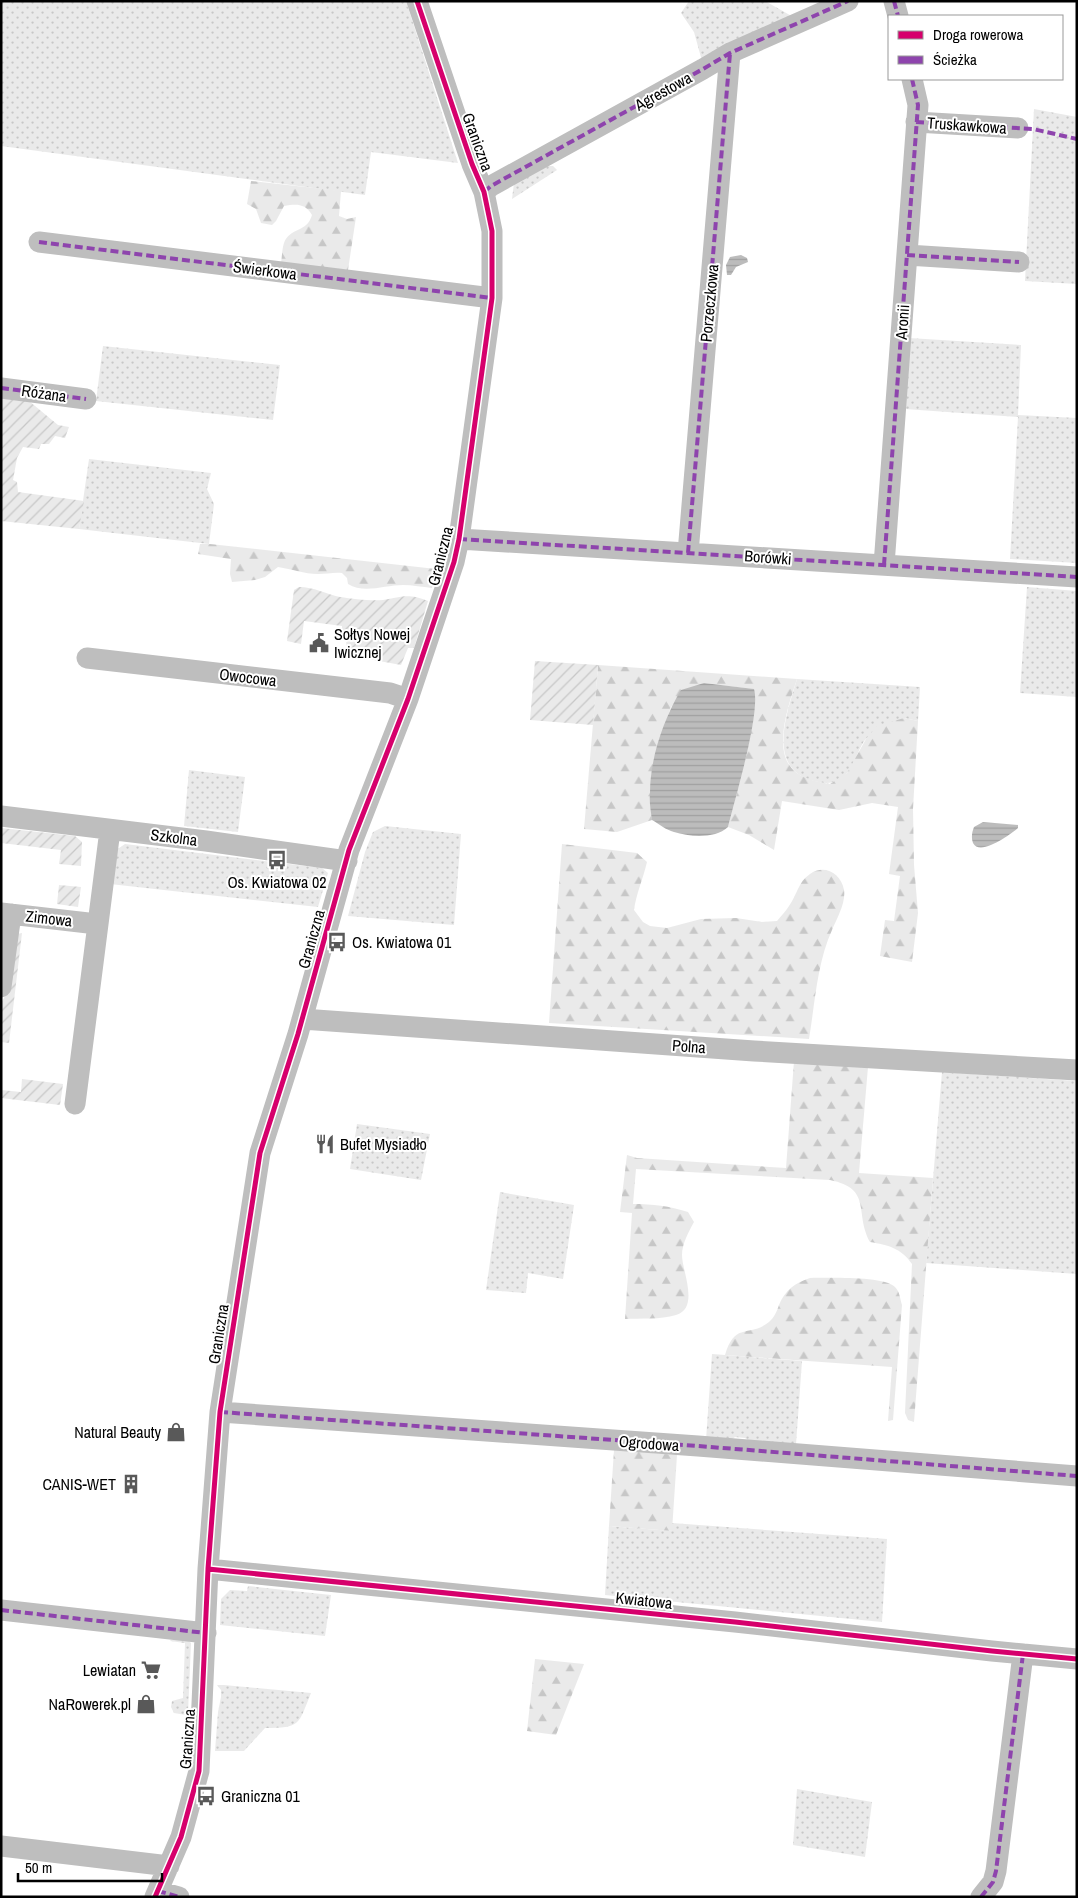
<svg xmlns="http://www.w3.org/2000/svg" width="1078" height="1898" font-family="'Archivo Narrow',sans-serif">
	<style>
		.grass { fill: url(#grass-dots) }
		.forest { fill: url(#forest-firs) }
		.garden { fill: url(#garden-furrows) }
		.water { fill: url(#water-rules) }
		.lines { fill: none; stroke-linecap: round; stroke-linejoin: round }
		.minor { stroke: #bebebe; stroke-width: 21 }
		.quiet { stroke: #8e44ad; stroke-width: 4; stroke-dasharray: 8 4; stroke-linecap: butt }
		.cycleway-casing { stroke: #fff; stroke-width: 8 }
		.cycleway { stroke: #d6006c; stroke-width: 5 }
		.labels { text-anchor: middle; stroke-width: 4; stroke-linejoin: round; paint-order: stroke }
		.street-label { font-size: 16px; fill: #000; stroke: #fff }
		.poi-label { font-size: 16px; fill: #000; stroke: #fff; text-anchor: start }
	</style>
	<defs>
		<pattern id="grass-dots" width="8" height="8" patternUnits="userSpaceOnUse" patternTransform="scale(1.25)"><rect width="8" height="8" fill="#eaeaea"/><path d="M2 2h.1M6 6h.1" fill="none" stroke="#c7c7c7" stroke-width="1.8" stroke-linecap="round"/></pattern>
		<pattern id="forest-firs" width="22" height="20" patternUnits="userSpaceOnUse" patternTransform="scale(1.25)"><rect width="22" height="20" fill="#eaeaea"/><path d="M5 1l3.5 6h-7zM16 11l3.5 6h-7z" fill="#c7c7c7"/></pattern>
		<pattern id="garden-furrows" width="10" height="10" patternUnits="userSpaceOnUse" patternTransform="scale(1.25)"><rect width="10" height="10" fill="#eaeaea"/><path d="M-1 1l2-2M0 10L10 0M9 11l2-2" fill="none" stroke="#c7c7c7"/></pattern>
		<pattern id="water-rules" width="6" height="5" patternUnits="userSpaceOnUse" patternTransform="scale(1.25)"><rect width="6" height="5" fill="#bcbcbc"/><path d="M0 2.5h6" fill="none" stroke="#a0a0a0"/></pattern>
	</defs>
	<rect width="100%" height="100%" fill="#fff"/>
	<path class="grass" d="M1,1H406L458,163L371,152L365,195L1,146Z
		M689,1H765L795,18L702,61L694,32L681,13Z
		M1034,109L1077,117V284L1025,281Z
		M544,166H553L557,170L512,199L514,183Z
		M909,338L1021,345L1018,415L1077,418V563L1010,559L1018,417L905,409Z
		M103,346L280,365L273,420L96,401Z
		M89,459L211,473L207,489L214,504L209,544L79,529Z
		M1027,587L1077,591V697L1020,693Z
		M797,679L920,687L918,721L904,718C893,724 877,730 867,738C857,747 856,769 840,779C831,785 820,783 810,780C766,765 788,710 797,679Z
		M189,770L245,777L238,832L184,826Z
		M385,826L461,834L454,925L348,916L365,852L373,832Z
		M125,844L322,868L328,873L318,907L110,884L116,850Z
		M942,1072L1077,1081V1274L926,1263Z
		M357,1124L430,1134L421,1180L350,1169Z
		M500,1192L574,1205L563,1279L528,1273L526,1293L486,1290Z
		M712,1354L802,1361L796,1444L749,1441L745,1438L735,1437L731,1440H706Z
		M672,1523L887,1539L882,1622L605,1595L609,1526L672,1531Z
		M248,1586L331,1595L325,1636L220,1625L221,1599L230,1590L247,1591Z
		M171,1640H188L191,1643L188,1713L186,1715L174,1713L171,1707L172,1701L183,1698L185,1643L170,1641Z
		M217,1685H224L311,1693C298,1725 301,1728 265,1728L244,1751H215L218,1712L221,1697V1690Z
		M797,1789L872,1802L865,1857L793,1845Z"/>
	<path class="forest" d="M251,181L341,191L339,216L347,219L356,217L348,270L281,263C282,257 282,249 284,243C290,227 307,233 312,215C305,203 296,204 284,206L276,221L272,225L261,223L256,209L247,204Z
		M200,544H210L436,569L432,588C422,587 413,585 403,585C385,585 364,594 348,584L347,578L342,573C334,572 327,574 318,574C304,574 292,569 278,567L265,577L255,580L232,582L230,574L231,559L198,554Z
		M598,665L797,679C789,704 770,754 797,773C807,780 819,782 830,784L847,773L866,739L877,726L904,718L918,721L913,809L914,865L918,913L912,962L880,956L885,920L894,921L900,876L889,874L898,807L872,803L839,810L782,801L774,850L749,835L728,827C735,799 761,711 753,689L704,683L671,707L660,739L652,771L650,794L652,820L617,832L584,829Z
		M562,844L637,853L647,862C643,879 636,894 634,910L643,922L650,926L667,928L701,919L736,918L762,922L777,921C781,916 786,911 789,906C797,895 798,882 810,874C824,864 841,873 844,890C846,903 837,918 832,930C817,963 815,1003 809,1039L549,1023Z
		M794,1061L868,1067L859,1173L933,1178L914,1422L908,1420L905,1413L912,1264C901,1248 888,1245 870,1242C854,1212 873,1189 830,1180L636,1169L633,1204C653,1204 669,1206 688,1212L694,1222C689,1231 682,1244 682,1255C682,1271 700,1308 676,1315C660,1320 641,1318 625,1319L632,1213L620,1212L627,1155L637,1158L786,1168Z
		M810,1278C828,1278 884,1276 895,1287C900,1292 900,1299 902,1305L893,1420L888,1421L892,1367L725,1355C735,1321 749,1338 769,1322C774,1318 777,1311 779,1305C785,1290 795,1283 810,1278Z
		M614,1450L677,1455L672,1531L609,1526Z
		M535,1659L584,1664L556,1735L527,1731Z"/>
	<path class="garden" d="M1,397L29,401L58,425L69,427L65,438L55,436L49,444H41L39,449L23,447L17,458L13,480L17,482L18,492L84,501L79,529L1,521Z
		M299,587C314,587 326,594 340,597C353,599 370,601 383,600C402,597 408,593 428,601L414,648H408L401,665L352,656C343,650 347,641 348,633L342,632V626L304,621L301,644L287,641L294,590Z
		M535,661L598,665L593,725L530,720Z
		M1,828L75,836L82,842L81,866L59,864L61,850L1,843Z
		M59,885L81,887L78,907L57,904Z
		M22,933L9,1043L1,1042V1003L7,993L17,934Z
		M22,1079L63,1084L60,1105L1,1098V1090L21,1092Z"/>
	<path class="water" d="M741,255L747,258L748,262L736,267L731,275H727L726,265L730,257Z
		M704,683L754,689C761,712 735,799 728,827C715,839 690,837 674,832C666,830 659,824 652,820C651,812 649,802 650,793C650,759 663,720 681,690Z
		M983,822L1018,825V828C1011,834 980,857 973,843C971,838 972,832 974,827Z"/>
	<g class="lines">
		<path class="minor" d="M894,1L898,16
			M916,122L1018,128
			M484,192L491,186L703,69L730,53L848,1
			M39,242L492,298
			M907,255L1019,262
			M1,388L86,399
			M459,539L1077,577
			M688,553L730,53
			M884,565L918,105L912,79
			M87,658L390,693L408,699
			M1,816L206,841L347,861
			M1,913L97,924
			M1,987L11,914
			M302,1019L754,1051L1077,1070
			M75,1104L110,830
			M220,1412L698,1446L1077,1476
			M208,1569L735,1622L992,1651L1077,1659
			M1,1610L206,1633
			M1,1846L169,1866
			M158,1891L179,1897
			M155,1897L181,1837L199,1771L208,1569L220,1412L260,1153L298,1034L349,850L408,699L454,562L459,539L492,298V231L484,192L472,164L417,1
			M981,1897L993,1882L996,1871L1023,1654"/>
		<path class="quiet" d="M894,1L898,16
			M916,122L1033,129L1077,139
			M484,192L491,186L703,69L730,53L848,1
			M39,242L492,298
			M907,255L1019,262
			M1,388L86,399
			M459,539L1077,577
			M688,553L730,53
			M884,565L918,105L912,79
			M220,1412L698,1446L1077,1476
			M1,1610L206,1633
			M158,1891L179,1897
			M981,1897L993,1882L996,1871L1023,1654"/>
		<defs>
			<path id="cycleway" d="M208,1569L735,1622L992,1651L1077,1659
				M155,1897L181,1837L199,1771L208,1569L220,1412L260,1153L298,1034L349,850L408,699L454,562L459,539L492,298V231L484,192L472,164L417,1"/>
		</defs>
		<use href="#cycleway" class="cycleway-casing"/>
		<use href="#cycleway" class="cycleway"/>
	</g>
	<defs>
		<symbol id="civic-bare" viewBox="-9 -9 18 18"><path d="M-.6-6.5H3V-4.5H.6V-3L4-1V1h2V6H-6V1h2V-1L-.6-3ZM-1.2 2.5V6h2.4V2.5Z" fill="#595959" stroke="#fff" stroke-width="2.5" paint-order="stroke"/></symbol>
		<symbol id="bus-bare" viewBox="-9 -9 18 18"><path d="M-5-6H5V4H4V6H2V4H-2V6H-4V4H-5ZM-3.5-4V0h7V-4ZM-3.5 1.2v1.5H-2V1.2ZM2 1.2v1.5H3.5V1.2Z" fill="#595959" stroke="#fff" stroke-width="2.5" paint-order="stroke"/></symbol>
		<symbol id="restaurant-bare" viewBox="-9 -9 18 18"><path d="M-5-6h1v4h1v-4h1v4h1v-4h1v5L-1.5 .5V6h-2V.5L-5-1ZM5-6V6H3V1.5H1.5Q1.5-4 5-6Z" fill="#595959" stroke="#fff" stroke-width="2.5" paint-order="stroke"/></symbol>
		<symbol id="shop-bare" viewBox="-9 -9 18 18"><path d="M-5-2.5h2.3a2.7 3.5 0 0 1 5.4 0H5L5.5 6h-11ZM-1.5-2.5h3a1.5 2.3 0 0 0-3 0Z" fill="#595959" stroke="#fff" stroke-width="2.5" paint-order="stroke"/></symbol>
		<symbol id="building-bare" viewBox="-9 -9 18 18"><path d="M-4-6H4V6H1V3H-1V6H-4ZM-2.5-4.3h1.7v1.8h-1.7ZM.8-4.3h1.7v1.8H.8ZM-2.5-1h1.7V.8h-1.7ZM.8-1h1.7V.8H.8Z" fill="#595959" stroke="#fff" stroke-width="2.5" paint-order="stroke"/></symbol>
		<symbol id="supermarket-bare" viewBox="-9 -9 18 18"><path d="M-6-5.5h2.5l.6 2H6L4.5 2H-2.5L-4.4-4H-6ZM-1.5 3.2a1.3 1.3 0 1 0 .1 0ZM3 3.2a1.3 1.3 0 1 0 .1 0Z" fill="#595959" stroke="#fff" stroke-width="2.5" paint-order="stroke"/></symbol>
	</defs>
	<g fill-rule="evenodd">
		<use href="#civic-bare" x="305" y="629" width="28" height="28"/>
		<use href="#bus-bare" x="263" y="846" width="28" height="28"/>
		<use href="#bus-bare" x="323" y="928" width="28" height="28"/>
		<use href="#restaurant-bare" x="311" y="1130" width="28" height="28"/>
		<use href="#shop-bare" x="162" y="1418" width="28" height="28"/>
		<use href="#building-bare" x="117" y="1470" width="28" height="28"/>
		<use href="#supermarket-bare" x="137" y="1656" width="28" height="28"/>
		<use href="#shop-bare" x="132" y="1690" width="28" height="28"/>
		<use href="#bus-bare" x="192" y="1782" width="28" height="28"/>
	</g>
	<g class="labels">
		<g class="street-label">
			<text transform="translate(663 91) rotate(-29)" y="6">Agrestowa</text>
			<text transform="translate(967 125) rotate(4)" y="6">Truskawkowa</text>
			<text transform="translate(478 142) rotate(70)" y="6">Graniczna</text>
			<text transform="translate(265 270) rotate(7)" y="6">Świerkowa</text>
			<text transform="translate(709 303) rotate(-85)" y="6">Porzeczkowa</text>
			<text transform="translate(902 322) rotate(-86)" y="6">Aronii</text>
			<text transform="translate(44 393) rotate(8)" y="6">Różana</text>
			<text transform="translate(440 556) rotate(-76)" y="6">Graniczna</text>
			<text transform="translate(768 557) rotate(4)" y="6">Borówki</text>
			<text transform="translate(248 677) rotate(7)" y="6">Owocowa</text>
			<text transform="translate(174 837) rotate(7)" y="6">Szkolna</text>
			<text transform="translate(49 918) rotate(6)" y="6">Zimowa</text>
			<text transform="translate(311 939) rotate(-74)" y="6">Graniczna</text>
			<text transform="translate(689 1046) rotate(4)" y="6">Polna</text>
			<text transform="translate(218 1334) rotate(-81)" y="6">Graniczna</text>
			<text transform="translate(649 1443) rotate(4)" y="6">Ogrodowa</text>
			<text transform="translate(644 1600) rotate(6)" y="6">Kwiatowa</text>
			<text transform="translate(187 1739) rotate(-86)" y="6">Graniczna</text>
		</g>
		<g class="poi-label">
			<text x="334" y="640">Sołtys Nowej<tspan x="334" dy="18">Iwicznej</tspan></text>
			<text x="277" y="888" text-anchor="middle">Os. Kwiatowa 02</text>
			<text x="352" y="948">Os. Kwiatowa 01</text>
			<text x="340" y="1150">Bufet Mysiadło</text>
			<text x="161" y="1438" text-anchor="end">Natural Beauty</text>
			<text x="116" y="1490" text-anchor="end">CANIS-WET</text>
			<text x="136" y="1676" text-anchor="end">Lewiatan</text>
			<text x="131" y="1710" text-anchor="end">NaRowerek.pl</text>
			<text x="221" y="1802">Graniczna 01</text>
		</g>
	</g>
	<rect width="1078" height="1898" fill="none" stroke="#000000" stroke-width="5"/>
	<rect x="888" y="15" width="175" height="65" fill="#ffffff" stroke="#999999"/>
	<rect x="898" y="31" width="25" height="8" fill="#d6006c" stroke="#999999"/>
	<text x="933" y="40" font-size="15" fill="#000000">Droga rowerowa</text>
	<rect x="898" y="56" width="25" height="8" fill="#8e44ad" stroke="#999999"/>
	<text x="933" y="65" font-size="15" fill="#000000">Ścieżka</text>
	<path d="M18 1873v8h144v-8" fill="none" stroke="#000000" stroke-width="2.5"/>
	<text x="25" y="1873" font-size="15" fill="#000000" stroke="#ffffff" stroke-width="4" paint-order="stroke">50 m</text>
</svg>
